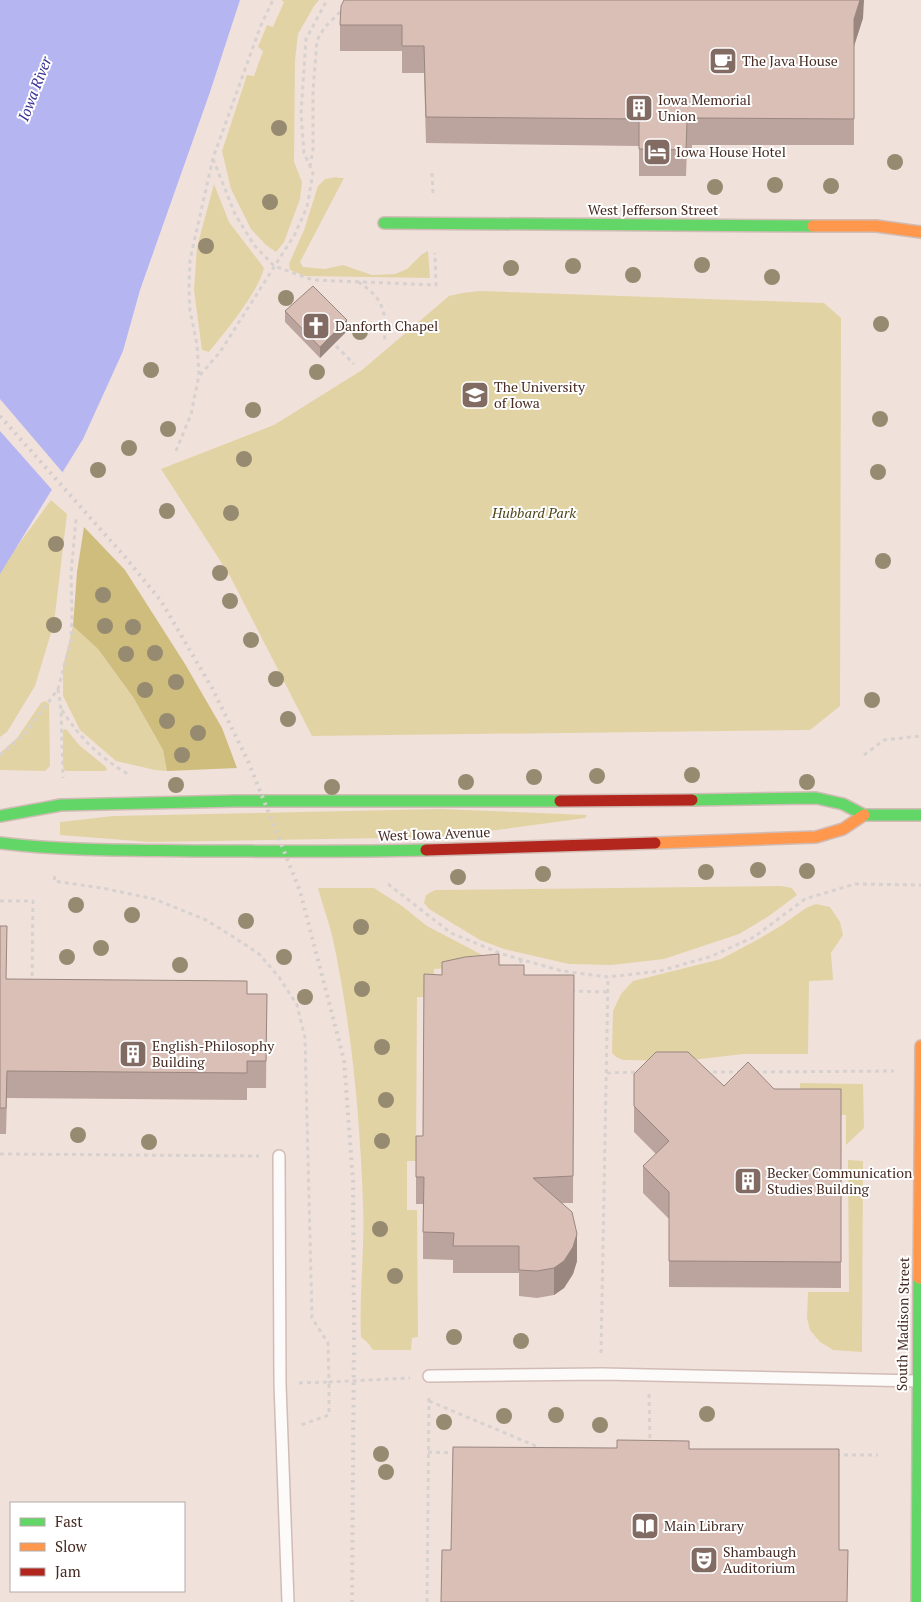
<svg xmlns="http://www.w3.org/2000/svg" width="921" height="1602" font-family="'PT Serif',serif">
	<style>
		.green { fill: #e2d3a5 }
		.forest { fill: #cfbd7d }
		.water { fill: #b5b5f2 }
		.pier { fill: #f1e1db }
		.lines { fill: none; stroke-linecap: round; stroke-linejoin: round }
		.lane-casing { stroke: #d1bcb5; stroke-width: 14 }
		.fast-casing { stroke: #d1bcb5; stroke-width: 14 }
		.slow-casing { stroke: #d1bcb5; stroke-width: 14 }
		.jam-casing { stroke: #d1bcb5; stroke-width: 14 }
		.path { stroke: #d7d1cf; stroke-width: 3; stroke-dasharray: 4 4; stroke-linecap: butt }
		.lane { stroke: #fdfafa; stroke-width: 11 }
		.fast { stroke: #63d668; stroke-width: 11 }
		.slow { stroke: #ff974d; stroke-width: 11 }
		.jam { stroke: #b3261e; stroke-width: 11 }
		.rail { stroke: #d4cecd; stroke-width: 4; stroke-dasharray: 2.5 5; stroke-linecap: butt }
		.tree { fill: #968b70 }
		.wall { fill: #bba49d }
		.shaded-wall { fill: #98867f }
		.building { fill: #d9bfb6; stroke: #98867f }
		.labels { text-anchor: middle; stroke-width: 4; stroke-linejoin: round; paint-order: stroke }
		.poi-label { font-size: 14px; fill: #462b22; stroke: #fff; text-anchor: start }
		.street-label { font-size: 14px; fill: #462b22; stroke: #fff }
		.park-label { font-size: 14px; font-style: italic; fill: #4c4418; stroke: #fff }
		.water-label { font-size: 15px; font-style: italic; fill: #393196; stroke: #fff }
	</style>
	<rect width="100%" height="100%" fill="#f1e1db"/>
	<path class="green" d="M281,0H319L314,6L298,34L295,60L294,162L302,182L300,199L284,242L276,252L266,245L251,229L231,189L222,151L247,75L254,76L263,51L258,47L267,25L273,27L284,2Z
		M337,177L338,178H344L300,262L303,267L325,269L343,265L372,275L395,274L407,269L421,255L428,251L430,278L305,276L290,270L289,264L304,230L318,186L325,179Z
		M214,184L229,222L264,268C258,293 225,332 209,352L202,350L194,290L197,247Z
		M480,291L824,303L841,318L840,706L810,730L312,736L230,576L161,469L274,425L362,370L449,296L462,293Z
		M51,500L67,514L54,623L35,686L7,732L0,737V570Z
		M73,626L98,649L133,697L163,750L167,771L155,770L116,761L80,730L63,696V666Z
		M45,701L49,704L50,766L45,771L0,770V753L17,738L41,703Z
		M65,729L67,730L79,745L105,766L107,769L105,771H65L63,766V731Z
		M440,809L587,815L585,818L445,837L149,842L60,835V822L113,816Z
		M781,886L792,888L797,895L769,916L739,934L664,959L612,965L569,964L504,949L480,940L429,909L424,903L426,895L435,890Z
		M318,888H374L402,906L427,926L488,958L486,965L434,969L435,997H417L416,1161H407V1210H417L418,1337L412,1338L411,1350H373L368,1343L361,1337C359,1293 365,1248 363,1204C360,1115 351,1022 332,935C328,919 322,904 318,888Z
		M816,904L830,907L840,922L843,935L831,953L833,980L809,981L808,1054H743L684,1061L623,1060L616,1057L612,1053L613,1011L621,994L633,981L721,959L757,940L782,925L806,908Z
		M800,1083L863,1084L864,1128L846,1145V1115L801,1113Z
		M848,1160L863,1161L862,1352L833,1350L820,1342L810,1330L807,1318L808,1292H849Z"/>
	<path class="forest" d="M84,527L125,570L185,664L222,728L237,768L167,771L163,750L133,697L98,649L73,626L77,572Z"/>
	<path class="water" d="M0,0H240L210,92L140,290L123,351L83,439L0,574Z"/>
	<path class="pier" d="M0,399L64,474L54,492L0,431Z"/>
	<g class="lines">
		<defs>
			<path id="lane" d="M279,1156L280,1384L288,1602
				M429,1376L602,1374L917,1381"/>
			<path id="fast" d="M384,223L813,226
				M692,800L816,798L843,804L864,815H921
				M0,816L61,805L236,801H560
				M0,843C65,851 129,850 194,851C271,851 349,852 426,850
				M917,1602L919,1278"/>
			<path id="slow" d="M813,226H876L921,232
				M655,843L816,837L843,829L864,815
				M919,1278L921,1046"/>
			<path id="jam" d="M560,801L692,800
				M426,850L655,843"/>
		</defs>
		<use href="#lane" class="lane-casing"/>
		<use href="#fast" class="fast-casing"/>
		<use href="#slow" class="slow-casing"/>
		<use href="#jam" class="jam-casing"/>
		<path class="path" d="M213,159L235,214L254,245L274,266L313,280L436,285L435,253
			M310,167L313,149V91L317,40L325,27L344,8
			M432,173L433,194
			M358,282C383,297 388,314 384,342
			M336,346L354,364
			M200,375L220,352L295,234L307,207L313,173L304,153L301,113L306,39L327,0
			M176,451L191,414L199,375L197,344L190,311L189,288L190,260L213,158L261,25L273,0
			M58,689L61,709L63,778
			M62,710C79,737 100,758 128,774
			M0,755L25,734L58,689L71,640L72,616L71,574L76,519
			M864,755L884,740L921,736
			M55,876L54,881L102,888L154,899L206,920L232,936L259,954L279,977L297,1005L305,1038L312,1318L328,1343L329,1382L410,1378
			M388,884L451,933L502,954L562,971L608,977L660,971L712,956L754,937L805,899L855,884L921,885
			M0,901H33L32,983
			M514,968L522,960
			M571,991L608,992
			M705,1072H741
			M755,1072L894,1071
			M607,1073L639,1072
			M0,1154L259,1156
			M601,1353L608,977
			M299,1383L329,1382V1415L301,1425
			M649,1394L650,1443
			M429,1401L543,1449
			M428,1452L455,1453
			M836,1455H878
			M427,1602L429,1396"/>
		<use href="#lane" class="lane"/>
		<use href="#fast" class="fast"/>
		<use href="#slow" class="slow"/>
		<use href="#jam" class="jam"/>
		<path class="rail" d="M0,416L126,558L161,601L212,688L248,761L300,891L344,1060L353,1181L354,1333L352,1602"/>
	</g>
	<g class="tree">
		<circle cx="279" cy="128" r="8"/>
		<circle cx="895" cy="162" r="8"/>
		<circle cx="775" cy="185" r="8"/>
		<circle cx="831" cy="186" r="8"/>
		<circle cx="715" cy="187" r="8"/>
		<circle cx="270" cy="202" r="8"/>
		<circle cx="206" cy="246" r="8"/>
		<circle cx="702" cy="265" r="8"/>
		<circle cx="573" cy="266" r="8"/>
		<circle cx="511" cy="268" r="8"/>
		<circle cx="633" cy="275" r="8"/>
		<circle cx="772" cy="277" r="8"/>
		<circle cx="286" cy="298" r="8"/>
		<circle cx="881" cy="324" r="8"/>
		<circle cx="360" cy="332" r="8"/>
		<circle cx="151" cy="370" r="8"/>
		<circle cx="317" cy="372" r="8"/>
		<circle cx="253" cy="410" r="8"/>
		<circle cx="880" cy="419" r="8"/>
		<circle cx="168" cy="429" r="8"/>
		<circle cx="129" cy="448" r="8"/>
		<circle cx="244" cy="459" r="8"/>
		<circle cx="98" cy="470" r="8"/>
		<circle cx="878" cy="472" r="8"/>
		<circle cx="167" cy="511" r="8"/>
		<circle cx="231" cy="513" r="8"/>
		<circle cx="56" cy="544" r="8"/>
		<circle cx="883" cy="561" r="8"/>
		<circle cx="220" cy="573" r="8"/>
		<circle cx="103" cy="595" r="8"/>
		<circle cx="230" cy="601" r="8"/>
		<circle cx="54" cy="625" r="8"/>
		<circle cx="105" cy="626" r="8"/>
		<circle cx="133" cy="627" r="8"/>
		<circle cx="251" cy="640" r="8"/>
		<circle cx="155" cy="653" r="8"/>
		<circle cx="126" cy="654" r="8"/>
		<circle cx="276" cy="679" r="8"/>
		<circle cx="176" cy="682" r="8"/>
		<circle cx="145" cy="690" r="8"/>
		<circle cx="872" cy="700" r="8"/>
		<circle cx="288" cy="719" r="8"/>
		<circle cx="167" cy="721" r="8"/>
		<circle cx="198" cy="733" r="8"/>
		<circle cx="182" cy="755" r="8"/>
		<circle cx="692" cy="775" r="8"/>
		<circle cx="597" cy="776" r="8"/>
		<circle cx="534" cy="777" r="8"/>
		<circle cx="466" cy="782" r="8"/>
		<circle cx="807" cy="782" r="8"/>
		<circle cx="176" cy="785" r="8"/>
		<circle cx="332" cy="787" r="8"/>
		<circle cx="758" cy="870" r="8"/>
		<circle cx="807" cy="871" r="8"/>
		<circle cx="706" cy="872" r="8"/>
		<circle cx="543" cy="874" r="8"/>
		<circle cx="458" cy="877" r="8"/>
		<circle cx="76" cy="905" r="8"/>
		<circle cx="132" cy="915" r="8"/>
		<circle cx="246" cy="921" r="8"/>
		<circle cx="361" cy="927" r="8"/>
		<circle cx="101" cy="948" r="8"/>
		<circle cx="67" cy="957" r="8"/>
		<circle cx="284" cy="957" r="8"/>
		<circle cx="180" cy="965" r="8"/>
		<circle cx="362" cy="989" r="8"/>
		<circle cx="305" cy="997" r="8"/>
		<circle cx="382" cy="1047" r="8"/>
		<circle cx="386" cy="1100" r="8"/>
		<circle cx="78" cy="1135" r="8"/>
		<circle cx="382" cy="1141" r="8"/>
		<circle cx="149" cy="1142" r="8"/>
		<circle cx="380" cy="1229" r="8"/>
		<circle cx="395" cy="1276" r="8"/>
		<circle cx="454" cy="1337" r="8"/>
		<circle cx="521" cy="1341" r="8"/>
		<circle cx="707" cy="1414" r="8"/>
		<circle cx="556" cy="1415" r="8"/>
		<circle cx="504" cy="1416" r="8"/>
		<circle cx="444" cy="1422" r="8"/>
		<circle cx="600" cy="1425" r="8"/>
		<circle cx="381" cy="1454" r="8"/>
		<circle cx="386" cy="1472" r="8"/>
	</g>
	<path class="wall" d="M863,18L854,46V145H692V150L687,149L686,176H639V146L426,143L424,73H402V51H340V25Z
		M285,311L347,331L320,358L285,322Z
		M0,926L6,979L247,994H267L266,1088H247V1100L7,1098L6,1134H0Z
		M442,962L499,965L524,975H574L573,1203H562L577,1261L573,1274L564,1288L554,1295L537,1298L519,1296V1273H453V1260L423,1259V1204H416V1136H423L442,975Z
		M634,1074L724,1086L774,1089H841V1288L669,1287V1219L643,1193V1166L656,1154L634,1132Z"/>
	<path class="shaded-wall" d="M860,0H864L863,18L854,46V19Z
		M347,320V331L320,358V347Z
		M577,1234V1261L573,1274L564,1288L554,1295V1268Z"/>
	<path class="building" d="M344,0H860L854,19V119L692,118V123L687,122L686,150L639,149V119L426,117L424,46H402V25H340L341,6Z
		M313,286L347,320L320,347L285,311Z
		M0,926H7L6,979L247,981V994H267L266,1061H247V1073L7,1071L6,1108H0Z
		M499,954V965H524V975H574L573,1176L533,1178L572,1212L577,1234L573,1247L564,1261L554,1268L537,1271L519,1270V1246H453L454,1233L423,1232L424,1177H416V1136H423L424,974L442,975V962L465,957Z
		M656,1052H688L724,1086L748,1062L774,1089H841V1262L669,1261V1192L643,1166L669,1141L634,1106V1074Z
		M617,1440L689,1441V1449H839V1550H848L847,1602H441L442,1550H451L453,1447L617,1448Z"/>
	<defs>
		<symbol id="cafe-square" viewBox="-11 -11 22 22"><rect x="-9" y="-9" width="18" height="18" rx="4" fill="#826b63" stroke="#fff"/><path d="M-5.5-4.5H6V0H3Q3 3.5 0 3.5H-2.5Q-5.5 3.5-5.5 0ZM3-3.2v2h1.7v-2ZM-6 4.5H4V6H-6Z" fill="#fff"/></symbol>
		<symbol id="building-square" viewBox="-11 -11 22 22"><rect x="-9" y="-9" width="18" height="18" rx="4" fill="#826b63" stroke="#fff"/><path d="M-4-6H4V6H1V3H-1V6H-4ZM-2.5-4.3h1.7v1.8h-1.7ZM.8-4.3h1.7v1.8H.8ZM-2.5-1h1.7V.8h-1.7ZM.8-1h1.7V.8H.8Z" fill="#fff"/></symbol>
		<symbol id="hotel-square" viewBox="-11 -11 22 22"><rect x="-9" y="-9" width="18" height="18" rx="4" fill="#826b63" stroke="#fff"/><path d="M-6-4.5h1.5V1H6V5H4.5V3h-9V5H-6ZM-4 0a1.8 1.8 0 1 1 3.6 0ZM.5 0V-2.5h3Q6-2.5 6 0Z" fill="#fff"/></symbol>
		<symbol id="church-square" viewBox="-11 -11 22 22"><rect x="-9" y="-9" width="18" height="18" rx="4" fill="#826b63" stroke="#fff"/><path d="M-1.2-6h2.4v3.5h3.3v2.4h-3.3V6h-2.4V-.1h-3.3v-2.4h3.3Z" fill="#fff"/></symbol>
		<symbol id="university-square" viewBox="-11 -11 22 22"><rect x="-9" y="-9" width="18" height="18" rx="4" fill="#826b63" stroke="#fff"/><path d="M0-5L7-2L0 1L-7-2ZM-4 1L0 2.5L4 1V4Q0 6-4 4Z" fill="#fff"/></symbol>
		<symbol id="library-square" viewBox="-11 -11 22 22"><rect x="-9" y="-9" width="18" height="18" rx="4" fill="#826b63" stroke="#fff"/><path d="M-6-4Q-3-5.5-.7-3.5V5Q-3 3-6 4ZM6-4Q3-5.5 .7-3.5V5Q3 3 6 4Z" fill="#fff"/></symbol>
		<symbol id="theatre-square" viewBox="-11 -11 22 22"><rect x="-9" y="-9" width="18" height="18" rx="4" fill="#826b63" stroke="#fff"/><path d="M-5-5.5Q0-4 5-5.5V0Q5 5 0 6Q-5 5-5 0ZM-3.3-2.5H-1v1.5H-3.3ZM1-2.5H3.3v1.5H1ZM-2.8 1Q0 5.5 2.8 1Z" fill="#fff"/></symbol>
	</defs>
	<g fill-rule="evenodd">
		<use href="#cafe-square" x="707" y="45" width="32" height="32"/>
		<use href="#building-square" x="623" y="92" width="32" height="32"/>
		<use href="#hotel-square" x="641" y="136" width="32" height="32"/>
		<use href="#church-square" x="300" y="310" width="32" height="32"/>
		<use href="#university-square" x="459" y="379" width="32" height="32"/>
		<use href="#building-square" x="117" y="1038" width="32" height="32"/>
		<use href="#building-square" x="732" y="1165" width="32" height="32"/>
		<use href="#library-square" x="629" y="1510" width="32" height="32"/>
		<use href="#theatre-square" x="688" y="1544" width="32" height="32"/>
	</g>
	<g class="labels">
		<g class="poi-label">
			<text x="742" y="66">The Java House</text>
			<text x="658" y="105">Iowa Memorial<tspan x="658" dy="16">Union</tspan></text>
			<text x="676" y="157">Iowa House Hotel</text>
			<text x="335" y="331">Danforth Chapel</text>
			<text x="494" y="392">The University<tspan x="494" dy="16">of Iowa</tspan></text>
			<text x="152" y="1051">English-Philosophy<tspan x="152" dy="16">Building</tspan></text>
			<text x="767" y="1178">Becker Communication<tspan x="767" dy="16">Studies Building</tspan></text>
			<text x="664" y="1531">Main Library</text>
			<text x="723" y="1557">Shambaugh<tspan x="723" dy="16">Auditorium</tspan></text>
		</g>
		<g class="street-label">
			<text x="653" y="215">West Jefferson Street</text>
			<text transform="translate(434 834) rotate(-2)" y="5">West Iowa Avenue</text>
			<text transform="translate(903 1324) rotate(-89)" y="5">South Madison Street</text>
		</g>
		<g class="park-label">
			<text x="534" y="518">Hubbard Park</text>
		</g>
		<g class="water-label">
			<text transform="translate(35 89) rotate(-69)" y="5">Iowa River</text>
		</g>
	</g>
	<rect x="10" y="1502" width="175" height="90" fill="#ffffff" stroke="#b5aaa7"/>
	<rect x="20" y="1518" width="25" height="8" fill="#63d668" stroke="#b5aaa7"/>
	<text x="55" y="1527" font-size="15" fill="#462b22">Fast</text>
	<rect x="20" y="1543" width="25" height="8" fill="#ff974d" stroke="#b5aaa7"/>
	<text x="55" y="1552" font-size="15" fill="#462b22">Slow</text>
	<rect x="20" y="1568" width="25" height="8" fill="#b3261e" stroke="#b5aaa7"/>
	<text x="55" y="1577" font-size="15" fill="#462b22">Jam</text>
</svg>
